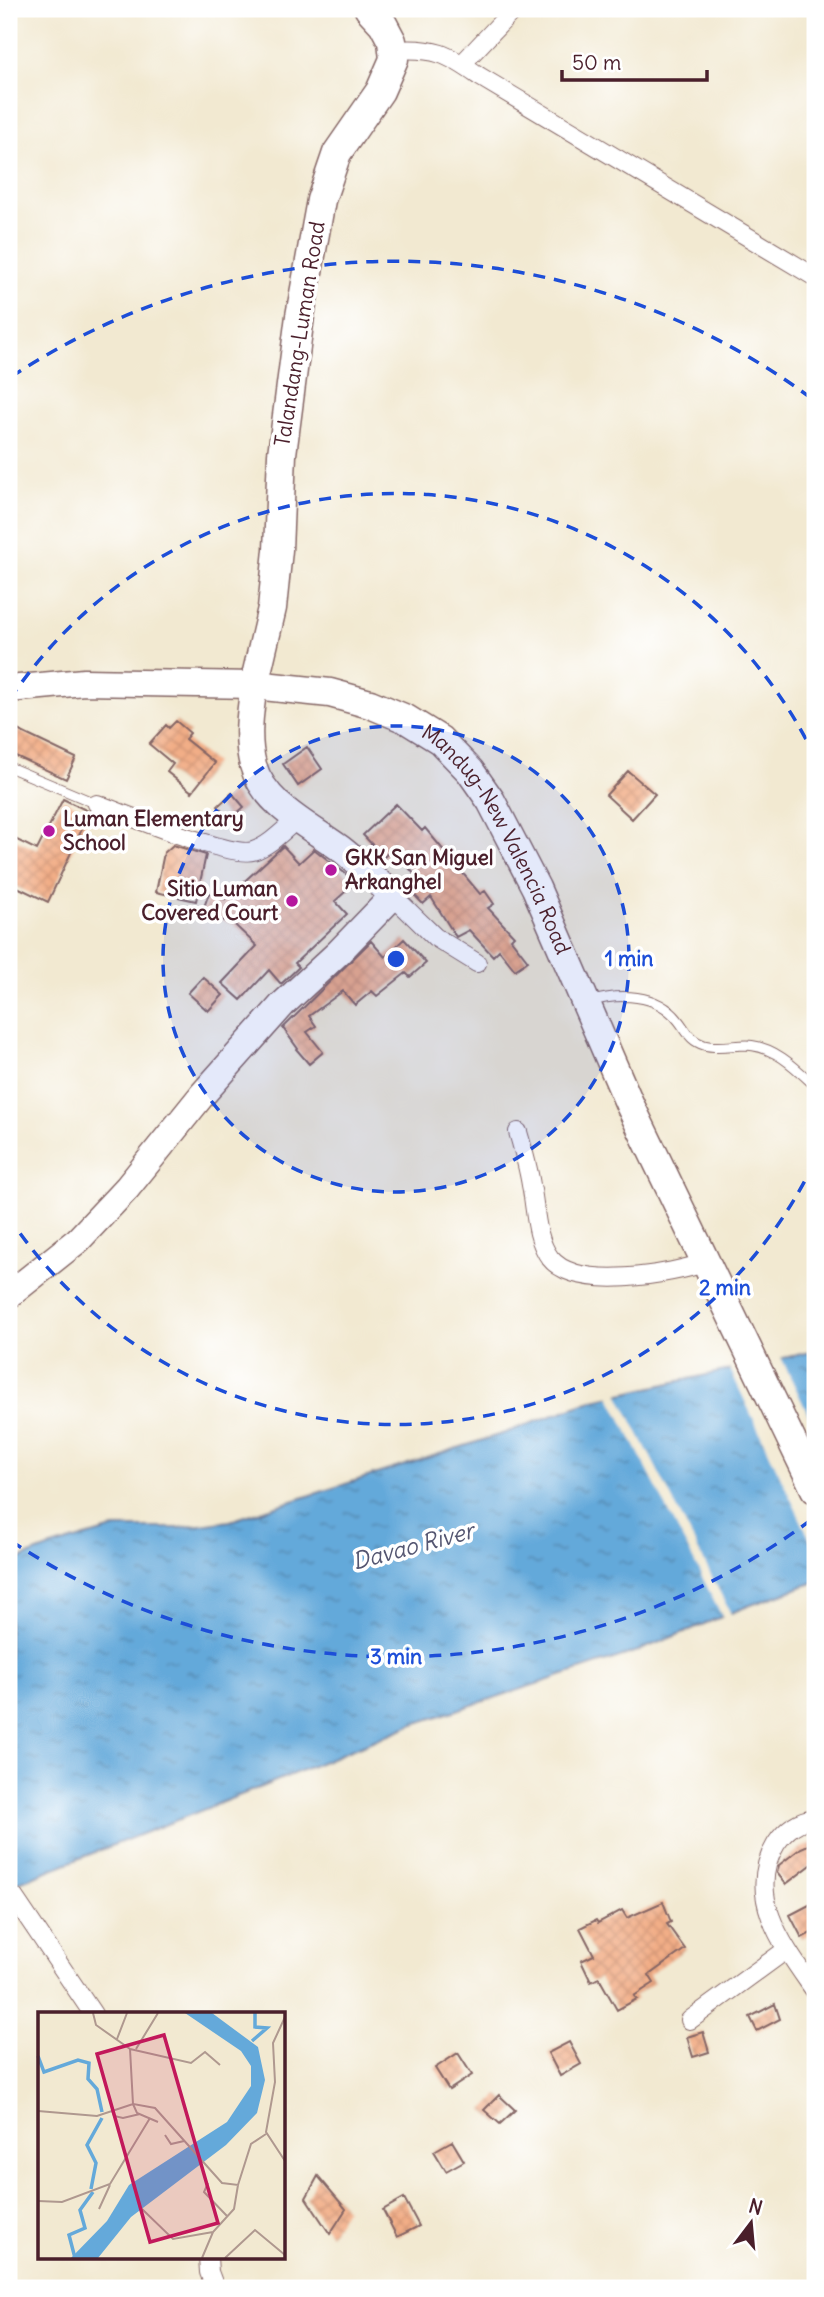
<svg xmlns="http://www.w3.org/2000/svg" width="824" height="2297" font-family="Delius,sans-serif">
	<style>
		.water { fill: url(#water-ripples); stroke: #576482; stroke-width: 2 }
		.pier { fill: #f2e9d1 }
		.building { fill: url(#building-cross-hatch) }
		.lines { fill: none; stroke-linecap: round; stroke-linejoin: round }
		.lane-casing { stroke: #856665; stroke-width: 11 }
		.street-casing { stroke: #856665; stroke-width: 20 }
		.secondary-casing { stroke: #856665; stroke-width: 29 }
		.primary-casing { stroke: #856665; stroke-width: 31 }
		.lane { stroke: #fff; stroke-width: 9 }
		.street { stroke: #fff; stroke-width: 18 }
		.secondary { stroke: #fff; stroke-width: 26 }
		.primary { stroke: #fff; stroke-width: 28 }
		.ring { fill: none; stroke: #1d4ed8; stroke-width: 3.5; stroke-dasharray: 12 9 }
		.poi-dot { fill: #b5179e; stroke: #fff; stroke-width: 2.5 }
		.labels { text-anchor: middle; stroke-width: 7; stroke-linejoin: round; paint-order: stroke }
		.street-label { font-size: 21px; fill: #4a1f2b; stroke: #fff }
		.poi-label { font-size: 21px; font-weight: bold; fill: #4a1f2b; stroke: #fff; text-anchor: start }
		.water-label { font-size: 23px; font-style: italic; fill: #545671; stroke: #fff }
		.inset-river { fill: none; stroke: #64a9da; stroke-width: 3.5 }
		.inset-road { fill: none; stroke: #af988f; stroke-width: 2 }
		.view { fill: #c2185b; fill-opacity: 0.15; stroke: #c2185b; stroke-width: 3.5 }
		.inset-edge { fill: none; stroke: #4a1f2b; stroke-width: 3.5 }
		.centre { fill: #1d4ed8; stroke: #fff; stroke-width: 3.5 }
		.ring-label { font-size: 21px; text-anchor: middle; font-weight: bold; fill: #1d4ed8; stroke: #fff; stroke-width: 7; stroke-linejoin: round; paint-order: stroke }
	</style>
	<defs>
		<pattern id="water-ripples" width="26" height="14" patternUnits="userSpaceOnUse" patternTransform="scale(1.75)"><rect width="26" height="14" fill="#64a9da"/><path d="M2 4q2-2 4 0t4 0M15 11q2-2 4 0t4 0" fill="none" stroke="#5489b1"/></pattern>
		<pattern id="building-cross-hatch" width="8" height="8" patternUnits="userSpaceOnUse" patternTransform="scale(1.75)"><rect width="8" height="8" fill="#f2ae87"/><path d="M0 0l8 8M0 8l8-8" fill="none" stroke="#d19575"/></pattern>
	</defs>
	<rect width="100%" height="100%" fill="#fff"/>
	<filter id="ink" filterUnits="userSpaceOnUse"><feTurbulence type="fractalNoise" baseFrequency=".0143" numOctaves="2"/><feDisplacementMap in="SourceGraphic" scale="14" xChannelSelector="R" yChannelSelector="G"/><feConvolveMatrix kernelMatrix="1 2 1 2 8 2 1 2 1" color-interpolation-filters="sRGB"/></filter>
	<filter id="wash" filterUnits="userSpaceOnUse"><feTurbulence type="fractalNoise" baseFrequency=".00686" numOctaves="4" result="noise"/><feDisplacementMap in="SourceGraphic" scale="28" xChannelSelector="R" yChannelSelector="G"/><feGaussianBlur stdDeviation="1.57" result="paint"/><feColorMatrix in="noise" values="0 0 0 0 0 0 0 0 0 0 0 0 0 0 0 0 0 1.4 0 .05"/><feComposite in="paint" operator="in"/></filter>
	<g filter="url(#wash)">
		<rect width="100%" height="100%" fill="#f2e9d1"/>
		<path class="water" d="M815,1351V1582L748,1606L638,1651L411,1725L266,1785L9,1886V1563L48,1548L116,1528H178L230,1521L505,1433L594,1400Z"/>
		<path class="pier" d="M780,1355L815,1429V1550L728,1365Z
			M617,1391L732,1616L724,1620L608,1393Z"/>
		<g id="blocks">
			<path class="building" d="M176,721L190,733L185,739L215,763L192,792L167,772L173,764L149,744L166,725L169,728Z
				M9,726L76,758L66,779L9,753Z
				M307,747L322,769L298,786L283,764Z
				M628,771L655,794L632,819L606,795Z
				M232,793L244,807L229,820L218,806Z
				M63,799L90,812L48,902L9,883V836L37,850Z
				M396,804L422,831L425,828L480,894L485,891L494,904L488,908L514,936L511,939L528,961L515,970L499,950L493,956L469,930L456,937L431,897L423,904L405,885L415,875L393,848L384,857L363,835Z
				M173,845L206,855L196,901L156,892L164,853Z
				M283,846L299,863L314,849L356,882L335,901L347,914L295,963L299,967L281,984L269,970L241,1000L222,983L257,946L234,924L202,913L209,893L225,899Z
				M404,939L426,963L410,977L406,973L377,996L372,991L355,1005L343,991L309,1016L316,1026L307,1032L323,1052L309,1064L297,1050L298,1049L283,1028L371,941L385,957Z
				M203,977L223,995L208,1011L188,993Z
				M815,1842V1862L786,1884L777,1873L779,1865L801,1848Z
				M663,1902L671,1922L667,1924L685,1949L649,1975L654,1983L634,1996L637,1999L617,2010L599,1978L591,1982L581,1961L594,1955L580,1928L596,1920L598,1923L622,1910L627,1918Z
				M815,1902V1931L802,1938L790,1915Z
				M775,2004L780,2019L757,2031L750,2017Z
				M703,2032L709,2052L693,2057L687,2037Z
				M569,2042L581,2064L560,2076L548,2053Z
				M458,2053L472,2075L449,2090L435,2068Z
				M499,2095L515,2110L500,2124L484,2110Z
				M452,2141L464,2161L446,2171L434,2151Z
				M318,2176L346,2209L330,2234L306,2198Z
				M404,2198L419,2226L397,2237L383,2210Z"/>
		</g>
	</g>
	<g filter="url(#ink)">
		<use href="#blocks" fill-opacity="0" stroke="#856665" stroke-width="2"/>
		<g class="lines">
			<defs>
				<path id="lane" d="M9,767L97,804
					M589,1002C619,993 657,993 678,1020C687,1031 689,1040 704,1045C716,1049 733,1045 746,1045C774,1046 795,1067 814,1085"/>
				<path id="street" d="M395,50C434,47 448,54 479,76L815,277
					M462,64L514,9
					M97,804C125,814 230,858 253,851C269,846 284,830 297,819
					M393,896L435,937L477,963
					M518,1132C523,1149 528,1166 531,1185C536,1208 535,1238 550,1258C577,1292 672,1274 707,1262
					M815,1818C798,1820 786,1829 776,1844C744,1896 785,1948 815,1991
					M14,1897L93,2014
					M690,2020L786,1950
					M208,2257L209,2272L215,2288"/>
				<path id="secondary" d="M9,689L84,682L254,685C250,712 246,739 253,765C264,805 310,826 341,849C359,863 376,880 393,896L338,953L283,1004L202,1095L127,1188L78,1240L9,1295"/>
				<g id="primary">
					<path id="s1" d="M369,9L383,24L392,41L394,59L380,91L337,153L321,200L300,316L282,454L278,550L272,608L254,685L330,693L370,704L406,719L440,740L470,771L491,801L536,888L630,1105L815,1489"/>
				</g>
			</defs>
			<use href="#lane" class="lane-casing"/>
			<use href="#street" class="street-casing"/>
			<use href="#secondary" class="secondary-casing"/>
			<use href="#primary" class="primary-casing"/>
			<use href="#lane" class="lane"/>
			<use href="#street" class="street"/>
			<use href="#secondary" class="secondary"/>
			<use href="#primary" class="primary"/>
		</g>
	</g>
	<circle cx="396" cy="959" r="233" fill="#1d4ed8" fill-opacity=".12"/>
	<g class="ring">
		<circle cx="396" cy="959" r="233"/>
		<path d="M814 1163A465 465 0 0 1 10 1219M10 699A465 465 0 0 1 814 755"/>
		<path d="M811 1520A698 698 0 0 1 11 1541M11 377A698 698 0 0 1 811 398"/>
	</g>
	<g class="poi-dot">
		<circle cx="49" cy="831" r="7"/>
		<circle cx="331" cy="870" r="7"/>
		<circle cx="292" cy="901" r="7"/>
	</g>
	<g class="labels">
		<g class="street-label">
			<text transform="translate(300 334) rotate(-81)" y="7">Talandang-Luman Road</text>
			<text dy="7" stroke="none"><textPath href="#s1" startOffset="1020">Mandug-New Valencia Road</textPath></text>
		</g>
		<g class="poi-label">
			<text x="63" y="826">Luman Elementary<tspan x="63" dy="24">School</tspan></text>
			<text x="345" y="865">GKK San Miguel<tspan x="345" dy="24">Arkanghel</tspan></text>
			<text x="278" y="896" text-anchor="end">Sitio Luman<tspan x="278" dy="24">Covered Court</tspan></text>
		</g>
		<g class="water-label">
			<text transform="translate(413 1546) rotate(-15)" y="8">Davao River</text>
		</g>
	</g>
	<g transform="translate(38 2012)">
		<rect width="247" height="247" fill="#f2e9d1"/>
		<path d="M147,1H174L220,35L227,68L219,101L188,133L93,205L60,246H33L69,209L91,173L189,110L213,74V54L203,39Z" fill="#64a9da"/>
		<path class="inset-river" d="M214,29L229,16L217,15V1M0,44L6,60L40,48L51,51L50,67L59,77L64,100M53,177L58,151L49,133L64,106M37,246L31,223L47,216L42,198L55,180"/>
		<path class="inset-road" d="M55,1L58,13L92,37L95,92L117,96L184,171L200,173L213,132L228,122M247,5L235,31L237,70L228,120L247,149M79,27L89,1M92,37L153,51L167,40L182,53M98,37L120,1M0,99L59,104L95,92L99,101L120,110M74,99L76,104L85,106L102,102M127,123L133,132L146,129M170,171L166,180L189,204M0,189L24,190L72,172L112,106M61,197L72,173M104,197L135,227L175,220M164,246L175,220L196,197L200,173M187,246L217,218L247,243"/>
		<path class="view" d="M126,23L180,211L112,230L59,42Z"/>
		<rect width="247" height="247" class="inset-edge"/>
	</g>
	<circle cx="396" cy="959" r="10" class="centre"/>
	<g class="ring-label">
		<text x="629" y="966">1 min</text>
		<text x="725" y="1295">2 min</text>
		<text x="396" y="1664">3 min</text>
	</g>
	<rect width="824" height="2297" fill="none" stroke="#fff" stroke-width="35"/>
	<g transform="translate(751 2223) rotate(16)" stroke="#ffffff" stroke-width="5" paint-order="stroke">
	<path d="M0-5L12 26L0 18L-12 26Z" fill="#4a1f2b"/>
	<text y="-10" font-size="19" font-weight="bold" text-anchor="middle" fill="#4a1f2b">N</text>
	</g>
	<path d="M562 70v10h145v-10" fill="none" stroke="#4a1f2b" stroke-width="3.5"/>
	<text x="572" y="70" font-size="21" fill="#4a1f2b" stroke="#ffffff" stroke-width="5" paint-order="stroke">50 m</text>
</svg>
